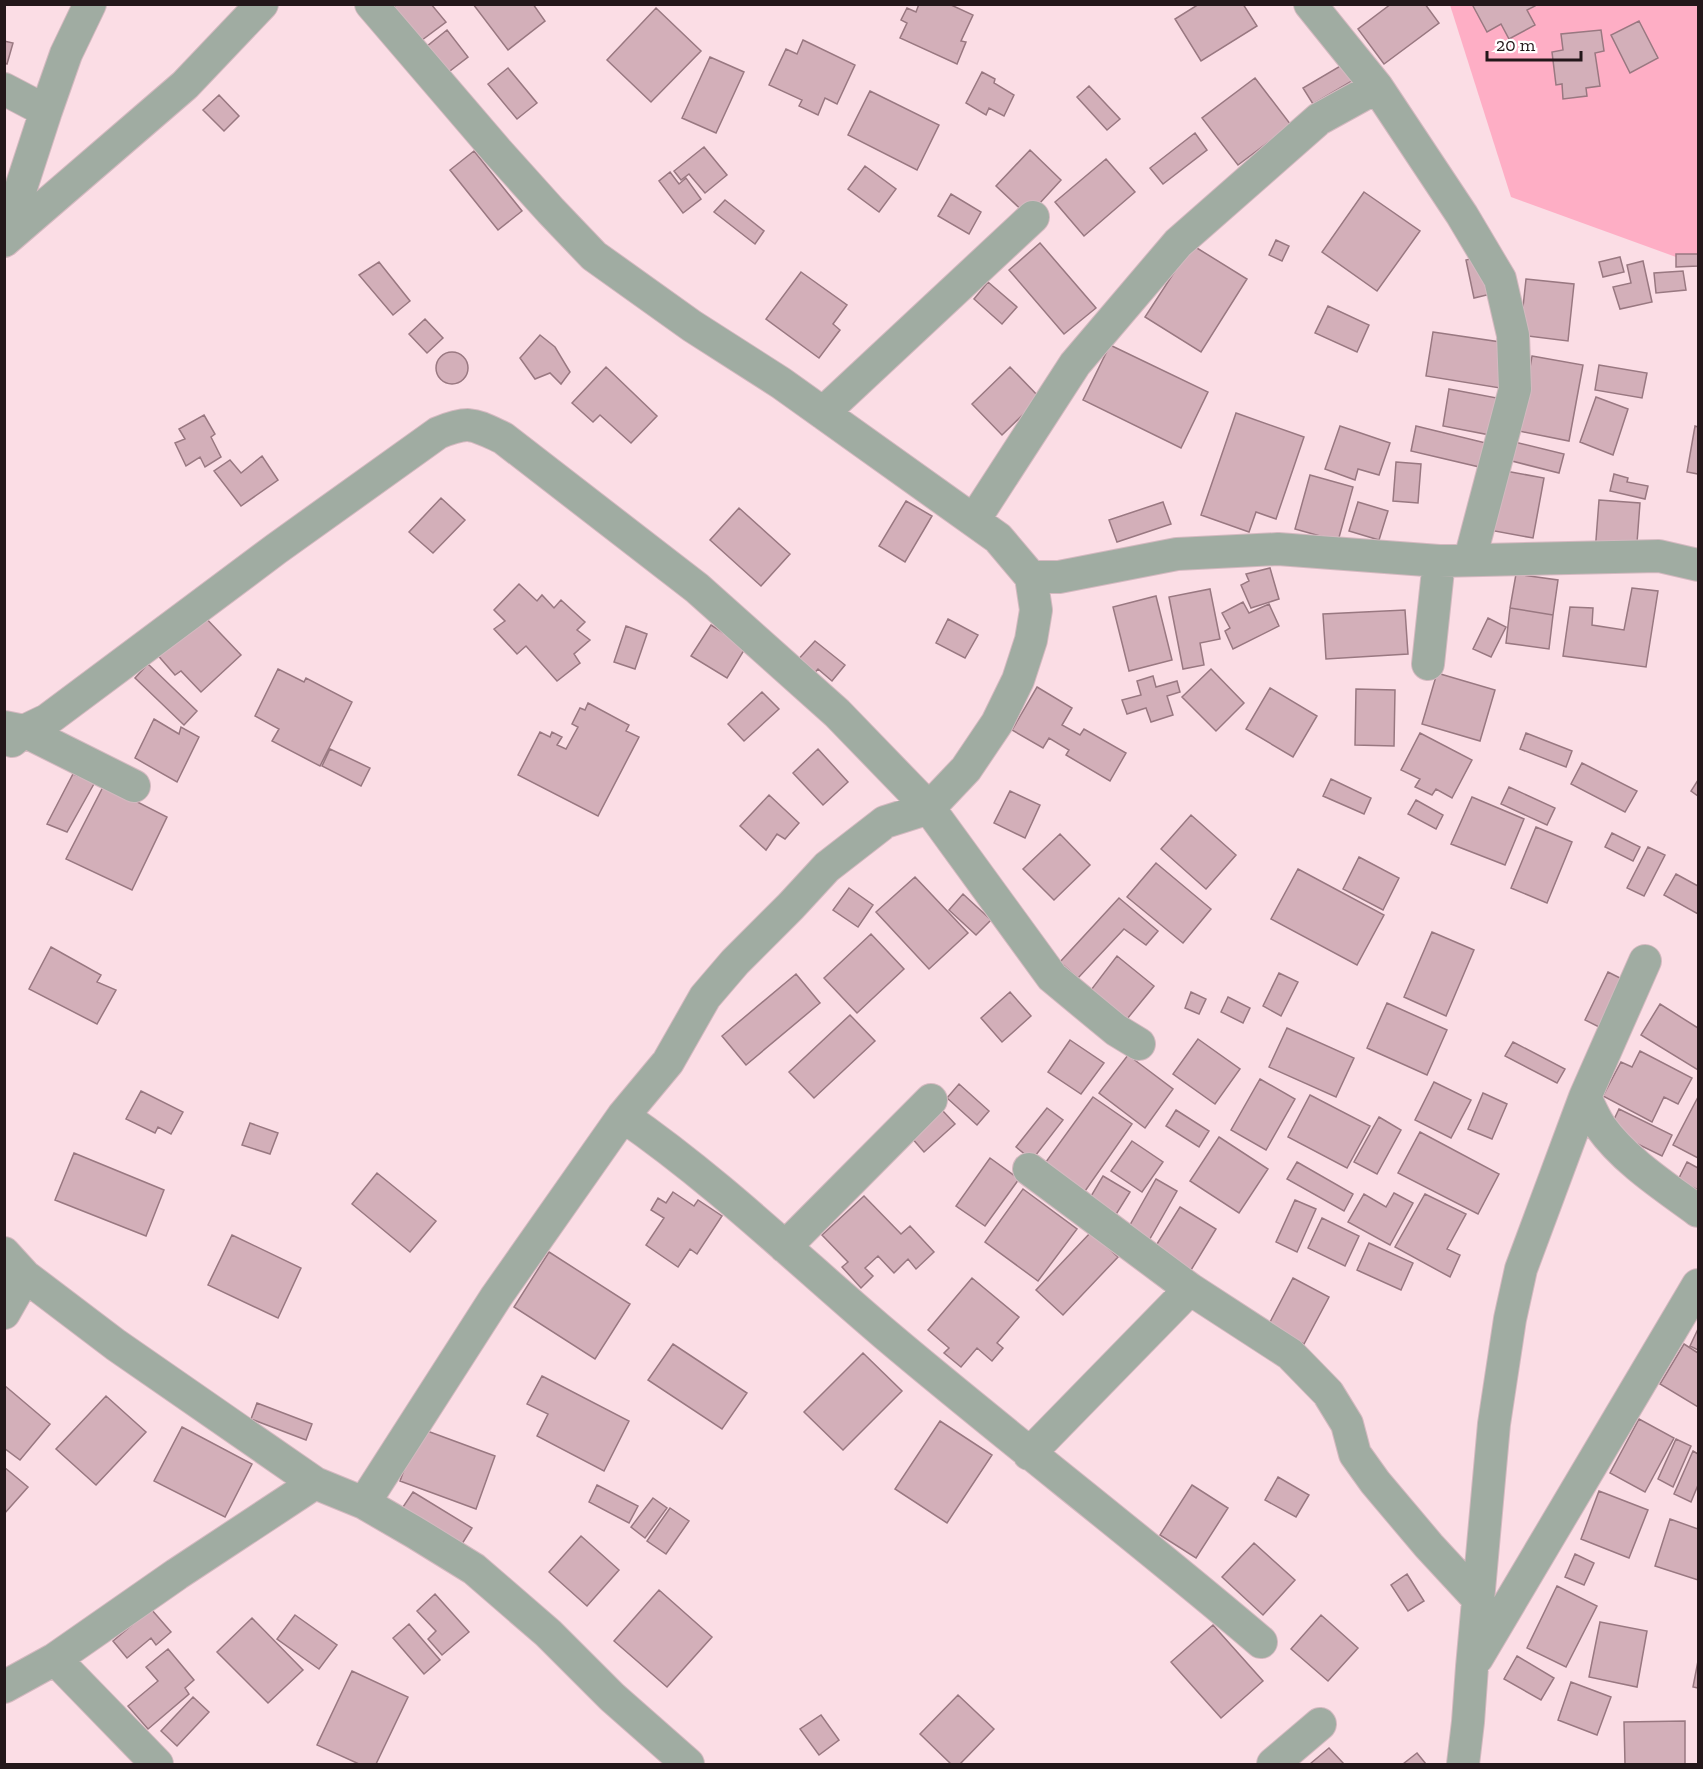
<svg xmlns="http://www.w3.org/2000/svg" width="1703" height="1769" font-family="'Zilla Slab',serif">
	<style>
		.green { fill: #feaec5 }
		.building { fill: #d3afb9; stroke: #997881; stroke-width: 1.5 }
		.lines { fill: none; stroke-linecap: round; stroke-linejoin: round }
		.street-casing { stroke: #d4b9c0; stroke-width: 34 }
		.street { stroke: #a0aca2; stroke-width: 32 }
	</style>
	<rect width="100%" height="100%" fill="#fbdde5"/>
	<path class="green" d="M1450,5H1698V265L1511,197Z"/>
	<path class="building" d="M397,4H431L446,22L418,43L392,9Z
		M473,4H533L545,21L508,50Z
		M919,4H949L973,15L961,41L966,42L957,64L900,38L907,23L901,20L907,8L916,12Z
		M1199,4H1243L1257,26L1201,61L1175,19Z
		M1391,4H1425L1439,23L1384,64L1358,29Z
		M1475,4H1534L1535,6L1527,10L1535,25L1509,39L1501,24L1487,32L1473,6Z
		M656,8L701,51L651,102L607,60Z
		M1639,21L1658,58L1630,73L1611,35Z
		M447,30L468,57L446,74L426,47Z
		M1601,30L1604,51L1595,53L1600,86L1586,88L1587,96L1563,99L1562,84L1556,85L1552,52L1563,50L1561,34Z
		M803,40L855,65L837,104L825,98L818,115L799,106L802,100L769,85L786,49L797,54Z
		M4,41L13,43L7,64L4,63Z
		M710,57L744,72L716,133L682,118Z
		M1342,65L1352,81L1313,104L1303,88Z
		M508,68L537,103L517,119L488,84Z
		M982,72L995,79L994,83L1014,95L1004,116L989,108L986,115L966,103Z
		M1255,78L1291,125L1238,165L1202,118Z
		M1089,86L1120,119L1107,130L1077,97Z
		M870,91L939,125L917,170L848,135Z
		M219,95L239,116L224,131L203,110Z
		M1195,133L1207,150L1163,184L1150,168Z
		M704,147L727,175L705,193L689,174L681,180L674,171Z
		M1030,150L1061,180L1028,216L996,186Z
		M474,151L522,211L498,230L450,170Z
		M1106,159L1135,192L1084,236L1055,202Z
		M865,166L896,189L879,212L848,189Z
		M670,172L679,184L686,178L701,199L683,213L659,181Z
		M1364,192L1420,231L1377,291L1322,252Z
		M951,194L981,212L969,234L938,216Z
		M725,200L764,231L755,244L714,212Z
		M1276,240L1289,246L1282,261L1269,255Z
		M1040,243L1096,308L1064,334L1009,270Z
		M1192,245L1247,279L1201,352L1145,317Z
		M1676,254H1698V266L1676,267Z
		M1483,256L1491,294L1474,298L1466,260Z
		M1620,257L1624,272L1603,277L1599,262Z
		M1643,261L1652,302L1620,309L1613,287L1631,283L1627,265Z
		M379,262L410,301L393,315L359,275Z
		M1683,271L1686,290L1656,293L1654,273Z
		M801,272L847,305L833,324L840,330L819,358L766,319Z
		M1526,279L1574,284L1568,341L1520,335Z
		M988,282L1017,307L1002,324L974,299Z
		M1328,306L1369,325L1357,352L1315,333Z
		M425,319L443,338L427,353L409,334Z
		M1433,332L1507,343L1500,388L1426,376Z
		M540,335L555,347L570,372L561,384L550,373L535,379L520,358Z
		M1110,345L1208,392L1181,448L1083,400Z
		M436 368a16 16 0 1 1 32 0a16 16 0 1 1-32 0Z
		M1532,356L1583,365L1569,441L1519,431Z
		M1599,365L1647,373L1642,398L1595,390Z
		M606,367L657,416L631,443L600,415L593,422L572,403Z
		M1010,367L1040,398L1002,435L972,404Z
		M1449,389L1497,398L1490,435L1443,426Z
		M1596,397L1628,409L1613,455L1580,442Z
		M1236,413L1304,437L1276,519L1256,512L1249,532L1201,515Z
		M204,415L215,434L211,437L221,457L205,467L200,457L186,466L175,443L185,439L179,429Z
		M1340,426L1390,443L1379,475L1358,469L1355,480L1325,469Z
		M1416,426L1494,445L1488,469L1411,451Z
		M1695,426L1698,427V474L1687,472Z
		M1506,440L1564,454L1559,473L1500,458Z
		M262,456L278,480L241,506L214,471L230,460L241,473Z
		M1396,462L1421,464L1418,503L1393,501Z
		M1500,470L1544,478L1533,538L1489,530Z
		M1614,474L1628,478L1627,482L1648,486L1645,499L1610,491Z
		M1310,475L1353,487L1338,541L1295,529Z
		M441,498L465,520L433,553L409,532Z
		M1599,500L1640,503L1636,556L1595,553Z
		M906,501L932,516L905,562L879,546Z
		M1163,502L1171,524L1117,542L1109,520Z
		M1358,502L1388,511L1379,540L1349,531Z
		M739,508L790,554L761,586L710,540Z
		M1270,568L1279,599L1251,608L1241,585L1249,581L1246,574Z
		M1516,574L1558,580L1553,615L1510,608Z
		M519,584L537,601L542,595L554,608L561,600L585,622L577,630L590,640L574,654L580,663L557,681L526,646L517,654L494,629L505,621L494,610Z
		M1632,588L1658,591L1646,667L1563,656L1570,607L1593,608L1592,625L1624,630Z
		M1210,589L1220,639L1200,643L1204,665L1183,669L1169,597Z
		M1156,596L1172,660L1129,671L1113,607Z
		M1243,602L1249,613L1269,604L1279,626L1233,649L1225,631L1230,628L1222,613Z
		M1510,608L1553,615L1549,649L1506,643Z
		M1405,610L1408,654L1326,659L1323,614Z
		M200,612L241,655L201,692L181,671L175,675L155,652Z
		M1488,618L1506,627L1491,657L1473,649Z
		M948,619L978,635L965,658L936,643Z
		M711,625L746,647L727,678L691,656Z
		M626,626L647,634L635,669L614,662Z
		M815,641L845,665L832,681L818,669L811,677L795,663Z
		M148,664L197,711L184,725L135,678Z
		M278,669L304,682L306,678L352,702L320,766L272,741L279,729L255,716Z
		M1211,669L1244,703L1216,731L1182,697Z
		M1437,673L1495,690L1480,741L1422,724Z
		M1153,676L1156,687L1177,681L1180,692L1167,696L1173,715L1151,722L1146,708L1127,714L1122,700L1141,695L1137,681Z
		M1037,687L1072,708L1062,725L1080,735L1084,729L1126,753L1110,781L1066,755L1069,750L1049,738L1043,748L1012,730Z
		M1270,688L1317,716L1293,757L1246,729Z
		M1356,689L1395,690L1394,746L1355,745Z
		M762,692L779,709L744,741L728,724Z
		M588,703L629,725L626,731L639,737L598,816L518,775L540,732L550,737L552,732L562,737L557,745L566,749L578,727L572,724L580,708L585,710Z
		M154,719L179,734L181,727L199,737L177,782L135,758Z
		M1420,733L1472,760L1452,798L1436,789L1432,795L1415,787L1420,779L1401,770Z
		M1526,733L1572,751L1566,767L1520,749Z
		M330,749L370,768L361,786L322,766Z
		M818,749L848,782L823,805L793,773Z
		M1582,763L1637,791L1625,812L1571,784Z
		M73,774L95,782L67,832L47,824Z
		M1331,779L1371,798L1364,814L1323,796Z
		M1698,780V796L1691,791Z
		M104,785L167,817L132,890L66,859Z
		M1509,787L1555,808L1547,825L1501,804Z
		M1010,791L1040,805L1025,838L994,823Z
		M769,795L799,823L785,839L777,834L766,850L740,826Z
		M1472,797L1524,819L1505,865L1451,844Z
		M1416,800L1443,815L1436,829L1408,814Z
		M1191,815L1236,855L1206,889L1161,849Z
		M1536,827L1572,842L1547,903L1511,888Z
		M1612,833L1640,847L1633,861L1605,847Z
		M1060,834L1090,865L1054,900L1023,869Z
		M1648,847L1665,855L1644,896L1627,888Z
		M1359,857L1399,878L1383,910L1343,889Z
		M1156,863L1211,909L1183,943L1127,897Z
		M1298,869L1384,915L1357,965L1271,919Z
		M1676,874L1698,886V914L1664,895Z
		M915,877L968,933L929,969L876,912Z
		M849,888L873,905L858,927L833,910Z
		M963,894L991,920L976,935L949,910Z
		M1119,898L1158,931L1146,945L1124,929L1078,978L1060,962Z
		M1432,932L1474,950L1446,1016L1404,997Z
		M871,934L904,969L857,1013L824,978Z
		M51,947L101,975L97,982L116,990L97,1024L29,989Z
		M1117,956L1154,986L1127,1019L1091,990Z
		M1608,972L1634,985L1611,1033L1585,1020Z
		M1279,973L1298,982L1281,1016L1263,1006Z
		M796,974L820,1003L746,1065L722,1036Z
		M1010,992L1031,1016L1002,1042L981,1018Z
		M1191,992L1206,999L1199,1014L1185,1008Z
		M1228,997L1250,1008L1243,1023L1221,1012Z
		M1387,1003L1447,1030L1427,1075L1367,1048Z
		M1660,1004L1698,1028V1070L1641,1035Z
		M850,1015L875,1041L814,1098L789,1072Z
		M1287,1028L1354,1058L1336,1097L1269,1067Z
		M1198,1039L1240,1069L1215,1104L1173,1074Z
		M1070,1040L1104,1063L1081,1094L1048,1072Z
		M1513,1042L1565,1069L1557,1083L1505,1056Z
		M1640,1051L1692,1078L1678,1104L1664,1097L1652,1122L1603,1096L1621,1062L1632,1067Z
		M1128,1055L1173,1089L1145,1128L1099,1093Z
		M1260,1079L1295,1099L1266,1150L1231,1130Z
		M1434,1082L1471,1100L1451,1138L1415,1120Z
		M959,1084L989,1111L977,1125L947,1098Z
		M141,1091L183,1112L171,1134L158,1127L155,1133L126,1119Z
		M1483,1093L1507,1104L1492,1139L1468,1129Z
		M1310,1095L1370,1126L1347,1168L1288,1137Z
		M1093,1097L1132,1124L1083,1194L1043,1166Z
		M1698,1097V1158L1673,1145Z
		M1047,1108L1063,1120L1032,1160L1016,1147Z
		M1619,1109L1672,1135L1662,1156L1609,1130Z
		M942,1110L955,1124L924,1152L911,1137Z
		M1176,1110L1209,1131L1199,1147L1166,1126Z
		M1379,1117L1401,1130L1377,1174L1354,1162Z
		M250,1123L278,1133L270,1154L242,1145Z
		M1420,1132L1499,1174L1478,1214L1398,1173Z
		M1219,1137L1268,1169L1239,1213L1190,1181Z
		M1132,1141L1163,1162L1142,1192L1111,1171Z
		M74,1153L164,1190L146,1236L55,1200Z
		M990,1158L1019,1179L985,1226L956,1206Z
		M1297,1162L1353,1194L1344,1211L1287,1179Z
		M1687,1162L1698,1168V1190L1678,1180Z
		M377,1173L436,1221L410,1252L352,1204Z
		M1103,1176L1130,1192L1110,1224L1084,1208Z
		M1156,1179L1177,1191L1147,1244L1126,1232Z
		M1023,1189L1077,1229L1038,1281L985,1242Z
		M673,1192L694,1206L698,1200L722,1216L697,1254L690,1249L678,1267L646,1245L664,1218L651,1210L658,1198L666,1203Z
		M1394,1193L1413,1203L1390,1245L1348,1222L1364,1194L1386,1207Z
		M1425,1194L1466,1214L1447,1249L1460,1255L1450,1277L1395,1247Z
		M864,1196L901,1234L910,1226L934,1252L916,1269L908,1259L894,1273L878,1256L865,1268L873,1276L861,1288L842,1267L848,1262L822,1235Z
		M1295,1200L1316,1209L1297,1252L1276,1242Z
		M1180,1207L1216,1229L1188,1275L1152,1252Z
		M1322,1218L1359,1236L1345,1266L1308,1248Z
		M1091,1232L1118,1257L1063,1315L1036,1290Z
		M232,1235L301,1268L278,1318L208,1285Z
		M1369,1243L1413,1263L1401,1290L1357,1270Z
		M549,1252L630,1304L595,1359L514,1307Z
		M972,1278L1019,1317L997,1343L1003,1348L992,1361L977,1348L961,1367L944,1353L949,1348L928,1330Z
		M1293,1278L1329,1297L1304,1344L1268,1326Z
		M1698,1329V1350L1690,1346Z
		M673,1344L747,1393L722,1429L648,1380Z
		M1684,1344L1698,1353V1407L1660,1384Z
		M863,1353L902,1391L843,1450L804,1412Z
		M542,1376L629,1421L604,1471L537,1436L548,1414L527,1404Z
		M4,1385L50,1424L20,1460L4,1448Z
		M106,1396L146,1432L96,1485L56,1449Z
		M257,1403L312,1424L306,1440L251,1419Z
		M1639,1419L1674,1438L1645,1492L1610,1473Z
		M940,1421L992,1455L947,1523L895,1489Z
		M182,1427L252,1464L225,1517L154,1481Z
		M419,1428L495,1456L476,1509L400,1481Z
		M1676,1439L1691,1446L1673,1487L1658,1479Z
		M1693,1451L1698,1454V1485L1691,1502L1674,1494Z
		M4,1467L28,1487L4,1514Z
		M1278,1477L1309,1495L1296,1517L1265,1500Z
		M597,1485L638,1506L629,1523L589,1502Z
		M1192,1485L1228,1508L1196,1558L1160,1535Z
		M1599,1491L1648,1510L1629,1558L1581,1539Z
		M413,1492L472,1528L457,1552L397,1516Z
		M653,1498L667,1508L645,1538L631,1527Z
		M670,1508L689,1521L666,1554L647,1541Z
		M1670,1519L1698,1529V1580L1655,1566Z
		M581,1536L619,1570L587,1606L549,1572Z
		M1254,1543L1295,1580L1263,1615L1222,1577Z
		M1575,1554L1594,1563L1584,1585L1565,1577Z
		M1407,1574L1424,1601L1408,1611L1391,1585Z
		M1557,1586L1597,1606L1566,1667L1527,1648Z
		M659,1590L712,1637L667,1687L614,1641Z
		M435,1594L469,1632L442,1655L428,1639L436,1631L417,1611Z
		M151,1609L171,1632L156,1645L151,1638L127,1658L113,1641Z
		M295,1615L337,1645L319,1669L277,1639Z
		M1321,1615L1358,1648L1328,1681L1291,1649Z
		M252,1618L303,1670L268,1703L217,1652Z
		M1600,1622L1647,1631L1637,1687L1589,1677Z
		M409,1624L440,1660L424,1674L393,1638Z
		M1213,1625L1263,1681L1221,1718L1171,1662Z
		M168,1649L194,1680L185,1688L189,1694L148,1729L128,1706L158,1681L146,1667Z
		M1517,1656L1554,1678L1541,1700L1504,1679Z
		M1698,1661V1688L1693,1687Z
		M352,1671L408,1697L376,1764H359L317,1745Z
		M1571,1682L1611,1697L1597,1735L1558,1720Z
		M958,1695L994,1729L960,1764H951L920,1734Z
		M193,1697L209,1712L177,1746L161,1731Z
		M821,1715L839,1740L819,1755L800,1729Z
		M1685,1721V1764H1625L1624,1722Z
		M1329,1748L1344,1764H1310Z
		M1417,1753L1426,1764H1403Z"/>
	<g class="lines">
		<defs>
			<path id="street" d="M1310,4L1377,87L1462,215L1500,279L1513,335L1515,389L1470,559
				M4,89L46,111L4,240
				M46,111L66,54L90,4
				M4,241L185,85L262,4
				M823,413L1033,217
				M974,520L1075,364L1178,243L1319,119L1377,87
				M1031,577H1059L1177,554L1278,549L1439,561L1659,556L1698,565
				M1428,664L1439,561
				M4,727L24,731L47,720L276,549L438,433C470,420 473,424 503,438L697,588L837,713L929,808L1052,977L1116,1030L1139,1044
				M12,741L24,731L134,786
				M1645,961L1585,1097C1590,1107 1594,1117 1600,1126C1625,1161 1664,1186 1698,1211
				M623,1116C717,1181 798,1260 885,1334C1009,1439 1138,1537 1261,1642
				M1029,1169L1190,1289L1290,1354L1328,1393L1347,1424L1355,1454L1375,1482L1429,1546L1479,1600
				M785,1247L931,1100
				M4,1253L25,1276L116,1345L315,1483L364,1503L414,1532L474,1569L548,1633L612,1697L688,1764
				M4,1313L25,1276
				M1029,1454L1190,1289
				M364,1503L496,1297L623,1116L668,1062L705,997L735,962L791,906L827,867L885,822L929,808L966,769L997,723L1018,680L1031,640L1036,610L1031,577L998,538L781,383L692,326L594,256L551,211L497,151L371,4
				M1477,1658L1698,1285
				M55,1659L157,1764
				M4,1687L55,1659L177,1574L315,1483
				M1273,1764L1320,1724
				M1463,1764L1468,1722L1472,1667L1494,1424L1510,1319L1521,1269L1585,1097"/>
		</defs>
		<use href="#street" class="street-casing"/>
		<use href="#street" class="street"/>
	</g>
	<rect width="1703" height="1769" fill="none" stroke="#23171a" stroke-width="12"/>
	<path d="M1487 51v9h94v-9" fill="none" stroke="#23171a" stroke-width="3"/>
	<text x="1496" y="51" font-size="18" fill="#23171a" stroke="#ffffff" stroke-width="4.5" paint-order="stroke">20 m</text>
</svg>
